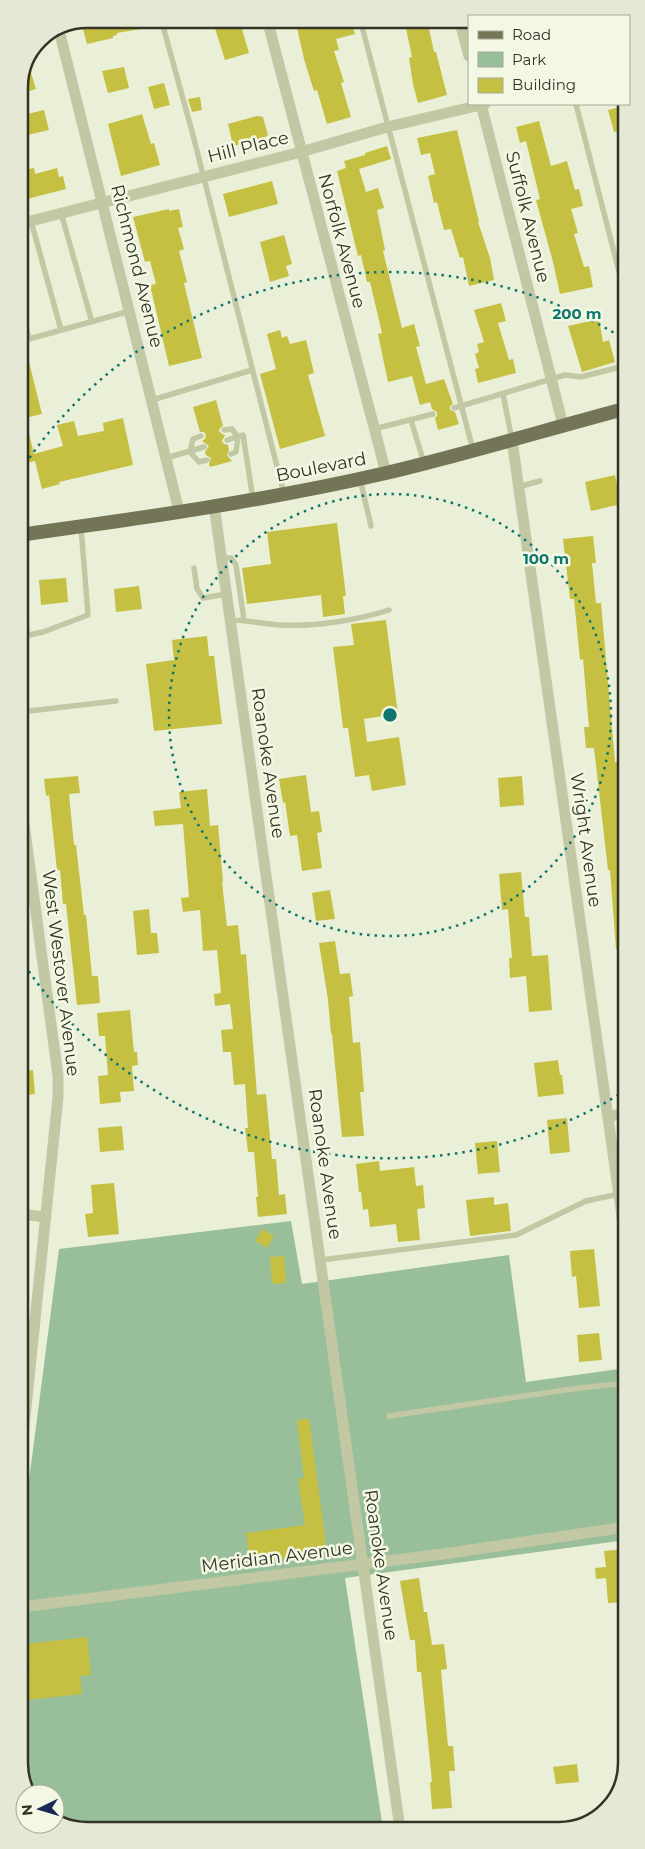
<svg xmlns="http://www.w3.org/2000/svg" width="645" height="1849" font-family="Montserrat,sans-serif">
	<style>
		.green { fill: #98bf9a }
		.building { fill: #c5c041 }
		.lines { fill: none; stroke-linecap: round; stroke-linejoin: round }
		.service { stroke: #c2c8a4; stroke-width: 5.5 }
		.minor { stroke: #c2c8a4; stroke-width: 11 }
		.primary { stroke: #747557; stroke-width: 14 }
		.ring { fill: none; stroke: #0f766e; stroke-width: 2.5; stroke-dasharray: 2.5 5 }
		.labels { text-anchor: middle; stroke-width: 5; stroke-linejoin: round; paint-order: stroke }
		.street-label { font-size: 18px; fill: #333326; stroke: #f3f8e4 }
		.rim { fill: none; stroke: #333326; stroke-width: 2.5 }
		.centre { fill: #0f766e; stroke: #f3f8e4; stroke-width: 2.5 }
		.ring-label { font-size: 15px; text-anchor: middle; font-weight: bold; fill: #0f766e; stroke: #f3f8e4; stroke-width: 5; stroke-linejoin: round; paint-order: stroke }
	</style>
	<rect width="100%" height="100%" fill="#eaf0d8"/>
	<path class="green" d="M291,1221L302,1284L509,1255L526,1382L626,1368V1540L345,1578L383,1829L82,1830L55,1820V1794H30L21,1780V1542L59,1249Z"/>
	<path class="building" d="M96,19H156L158,26L117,33V35L113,36V38L87,44L81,22Z
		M212,19H239L249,53L225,60Z
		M295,19H324L325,26L351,19L355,34L336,39L339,50L334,51L344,82L341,83L351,117L327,124L317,90L314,91L304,59Z
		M404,19H427L434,52H436L447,95L418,103L413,84L409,58L412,57Z
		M28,63L36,89L19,94V82Z
		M124,67L129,88L108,93L102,71Z
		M164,83L170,105L154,109L148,87Z
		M200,97L202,110L192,112L188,99Z
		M624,106V130L614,132L608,110Z
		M44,110L49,130L19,137V116Z
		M142,114L151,144L154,143L160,165L121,176L108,124Z
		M257,116L263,117L268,135L264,138L233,146L228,124Z
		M539,121L551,166L567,161L575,190L579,189L583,206L571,209L578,233L574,234L584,267L589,266L593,287L560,294L553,262L536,200L540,199L526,141L520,143L516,127Z
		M457,130L479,222H478L490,258L494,280L469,286L463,257L460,258L451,229L444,230L437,202L434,203L428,176L435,174L430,153L421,155L417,138Z
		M387,146L391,159L359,169L366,192L378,188L384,208L377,210L385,250L383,251L402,328L414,324L420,346L416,347L426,384L444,379L453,404L450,406V410L455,412L459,424L438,430L435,418L437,416V412L432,409L430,402L420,405L412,376L388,382L378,334L382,333L370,282H367L361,255L358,256L337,171L346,168L344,161L365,155V153Z
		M34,168L35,174L57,168L59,177L63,176L66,189L27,199L25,193L19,195V171Z
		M272,181L278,204L229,217L223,194Z
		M169,209V211L179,209L183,227L178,228L184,249L179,251L187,282L184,283L202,358L169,366L150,285L156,284L150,261L145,262L133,217Z
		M284,235L292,264L286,266L289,276L270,282L260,242Z
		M501,303L506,321L498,323L509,360L513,359L516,373L478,383L475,369L479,368L475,354L479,352L477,344L484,342L474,310Z
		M599,319L603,342L609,340L615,362L582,372L568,326Z
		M280,330L282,338L287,336L290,344L306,340L314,373L308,375L325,436L280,449L260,374L276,369L267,334Z
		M24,342L42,414L25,418L34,454L63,446L57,425L74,421L78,436L104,431L103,423L123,418L133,465L59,482L60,484L42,489L35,461L19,465V343Z
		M216,400L223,426L220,428L219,431L222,434L225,435L222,441L224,444L228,445L229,450L227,455L232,461L210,467L209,464L211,458L206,455L205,452L209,446L202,441L205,439L206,435L204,432H200L193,407Z
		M615,475L621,504L591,511L585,482Z
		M337,523L346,596H343L345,614L323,617L321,595L247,604L242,568L271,564L267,532Z
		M593,536L596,563H592L596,603H601L615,762H623L625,778V818H622L625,842V949H616L610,870H608L594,748H586L584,727H589L583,659L580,660L574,599H570L563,539Z
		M66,578L68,602L41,605L39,580Z
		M139,586L142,609L116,612L114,589Z
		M386,620L398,714L364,719L367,742L399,737L406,785L372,791L369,775L355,777L348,728H343L333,647L354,645L351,624Z
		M207,636L209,656H214L222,724L154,731L146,664L174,660L172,640Z
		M306,775L311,812L319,811L322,832L317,833L322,868L302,871L297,835L290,836L285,802L283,803L279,779Z
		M78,776L80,793L69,794L74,845H76L84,915H86L92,976H98L100,1003L77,1005L66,904H63L60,870L57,871L49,795L46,796L44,779Z
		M522,776L524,805L500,807L498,778Z
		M207,789L210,826L218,825L223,882H222L227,926L238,925L241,955L246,954L257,1095L266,1094L272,1159H276L279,1195L285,1194L287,1214L258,1217L256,1197H258L254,1152H248L245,1128H248L245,1084L234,1085L231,1052H223L221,1030L233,1029L230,1004L215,1006L214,994L221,993L217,950L203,951L200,910L183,912L181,898L189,897L183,824L155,826L153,811L181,808L179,792Z
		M521,872L525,917H529L532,956L548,955L552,1010L529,1012L526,976L510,978L509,958H512L508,909L502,910L499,874Z
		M330,890L335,919L316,921L312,893Z
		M149,909L151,933H157L159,953L137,955L133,911Z
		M335,941L340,974L350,973L353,996L349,997L353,1043L360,1042L364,1092H360L364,1136L342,1137L332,1034H331L328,1000L319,943Z
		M130,1010L134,1052H137L138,1065L132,1066L134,1091L120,1092L121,1102L100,1104L98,1076L108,1075L105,1036H99L97,1013Z
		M558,1060L560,1075H562L564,1094L538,1097L534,1063Z
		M33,1070L35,1094L20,1096V1072Z
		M567,1118L570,1152L550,1154L547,1120Z
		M122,1126L124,1150L100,1152L98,1128Z
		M497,1141L500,1172L478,1174L475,1143Z
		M379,1161L380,1171L414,1167L416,1186L423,1185L425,1208L417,1209L420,1240L398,1242L396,1224L370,1227L368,1209L363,1210L361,1192H359L356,1164Z
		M114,1183L119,1234L88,1237L85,1214L93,1213L91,1185Z
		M494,1197V1205L508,1203L511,1231L470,1236L466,1200Z
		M262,1229L274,1236L267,1248L255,1241Z
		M594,1249L600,1306L579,1308L576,1276L572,1277L570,1251Z
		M284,1256L286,1283L272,1284L270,1257Z
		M599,1333L602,1360L579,1362L577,1335Z
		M309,1419L327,1552L250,1563L246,1533L305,1525L298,1479L304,1478L297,1420Z
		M626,1549V1602L608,1603L606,1578L596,1579L595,1568L606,1567L604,1551Z
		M419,1578L424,1612H427L432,1645L444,1644L447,1669L441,1670L448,1746H453L455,1771H449L452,1808L432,1809L430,1782H432L421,1672H417L415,1640H410L400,1581Z
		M87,1637L91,1675L80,1676L82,1694L26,1700L23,1674L30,1673L26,1644Z
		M577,1764L579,1782L556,1784L553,1767Z"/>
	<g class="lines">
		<path class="service" d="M161,19L193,135L284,494
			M360,19L473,450
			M576,104L624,291
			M61,213L92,322
			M31,221L61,330
			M19,300L29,339L130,311
			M503,394L512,440
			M152,400L252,370
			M454,408L565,375L581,377L624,366
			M411,420L424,463
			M374,429L433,414
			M224,430L232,429L238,437L236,452L231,454
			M201,436L193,439L190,452L199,462L207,460
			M227,440L243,435L253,499
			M166,458L204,447
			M360,479L371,526
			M518,487L540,481
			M23,535L27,635
			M222,558H231L236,565L244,620
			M194,568L197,589L203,598L226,594
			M230,620C247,620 263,624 281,625C314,627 358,620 389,610
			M20,637L43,632L88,615L81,527
			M20,712L116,701
			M321,1260L516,1235L586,1201L619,1194
			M389,1416L572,1389L626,1383"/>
		<path class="minor" d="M267,19L386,473
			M459,19L469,56
			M59,30L179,511
			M481,104L563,425
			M19,224L301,152L387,127L485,104
			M512,440L626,1245
			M214,505L400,1829
			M20,794L58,1076V1097L21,1456
			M608,1116L625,1114
			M20,1214L46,1217
			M21,1607L443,1554L626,1527"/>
		<path class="primary" d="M19,535C142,518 265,501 386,473C466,454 545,430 624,409"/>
	</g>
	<g class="ring">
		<circle cx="390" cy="715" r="221"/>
		<path d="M625 1091A443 443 0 0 1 21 960M21 470A443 443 0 0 1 621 337"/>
	</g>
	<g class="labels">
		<g class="street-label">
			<text transform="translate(248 147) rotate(-14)" y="6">Hill Place</text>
			<text transform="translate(528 217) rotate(76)" y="6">Suffolk Avenue</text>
			<text transform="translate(342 241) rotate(75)" y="6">Norfolk Avenue</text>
			<text transform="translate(137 266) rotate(76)" y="6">Richmond Avenue</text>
			<text transform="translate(321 467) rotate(-11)" y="6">Boulevard</text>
			<text transform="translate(268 763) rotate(82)" y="6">Roanoke Avenue</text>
			<text transform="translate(586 840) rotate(82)" y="6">Wright Avenue</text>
			<text transform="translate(61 973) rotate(83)" y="6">West Westover Avenue</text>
			<text transform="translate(325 1164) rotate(82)" y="6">Roanoke Avenue</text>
			<text transform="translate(277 1557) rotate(-7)" y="6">Meridian Avenue</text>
			<text transform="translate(381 1565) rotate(82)" y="6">Roanoke Avenue</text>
		</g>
	</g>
	<path d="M0 0H645V1849H0ZM87 28H559A59 59 0 0 1 618 87V1763A59 59 0 0 1 559 1822H87A59 59 0 0 1 28 1763V87A59 59 0 0 1 87 28Z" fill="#e4e8d5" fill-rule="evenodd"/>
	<path class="rim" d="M87 28H559A59 59 0 0 1 618 87V1763A59 59 0 0 1 559 1822H87A59 59 0 0 1 28 1763V87A59 59 0 0 1 87 28Z"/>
	<circle cx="390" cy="715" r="8" class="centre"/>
	<g class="ring-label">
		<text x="577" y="319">200 m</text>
		<text x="546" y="564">100 m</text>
	</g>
	<rect x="468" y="15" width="162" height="90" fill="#f3f8e4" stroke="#a6a998"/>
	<rect x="478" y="31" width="25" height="8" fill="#747557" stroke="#a6a998"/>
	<text x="512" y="40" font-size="15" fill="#333326">Road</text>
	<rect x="478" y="52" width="25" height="15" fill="#98bf9a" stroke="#a6a998"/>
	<text x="512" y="65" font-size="15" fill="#333326">Park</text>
	<rect x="478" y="78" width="25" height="15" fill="#c5c041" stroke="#a6a998"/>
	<text x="512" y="90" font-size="15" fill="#333326">Building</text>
	<g transform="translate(40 1809) rotate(265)"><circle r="24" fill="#f3f8e4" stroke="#a6a998"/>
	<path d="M0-4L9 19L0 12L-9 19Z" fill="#1c2854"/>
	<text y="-8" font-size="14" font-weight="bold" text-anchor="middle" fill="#333326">N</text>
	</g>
</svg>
